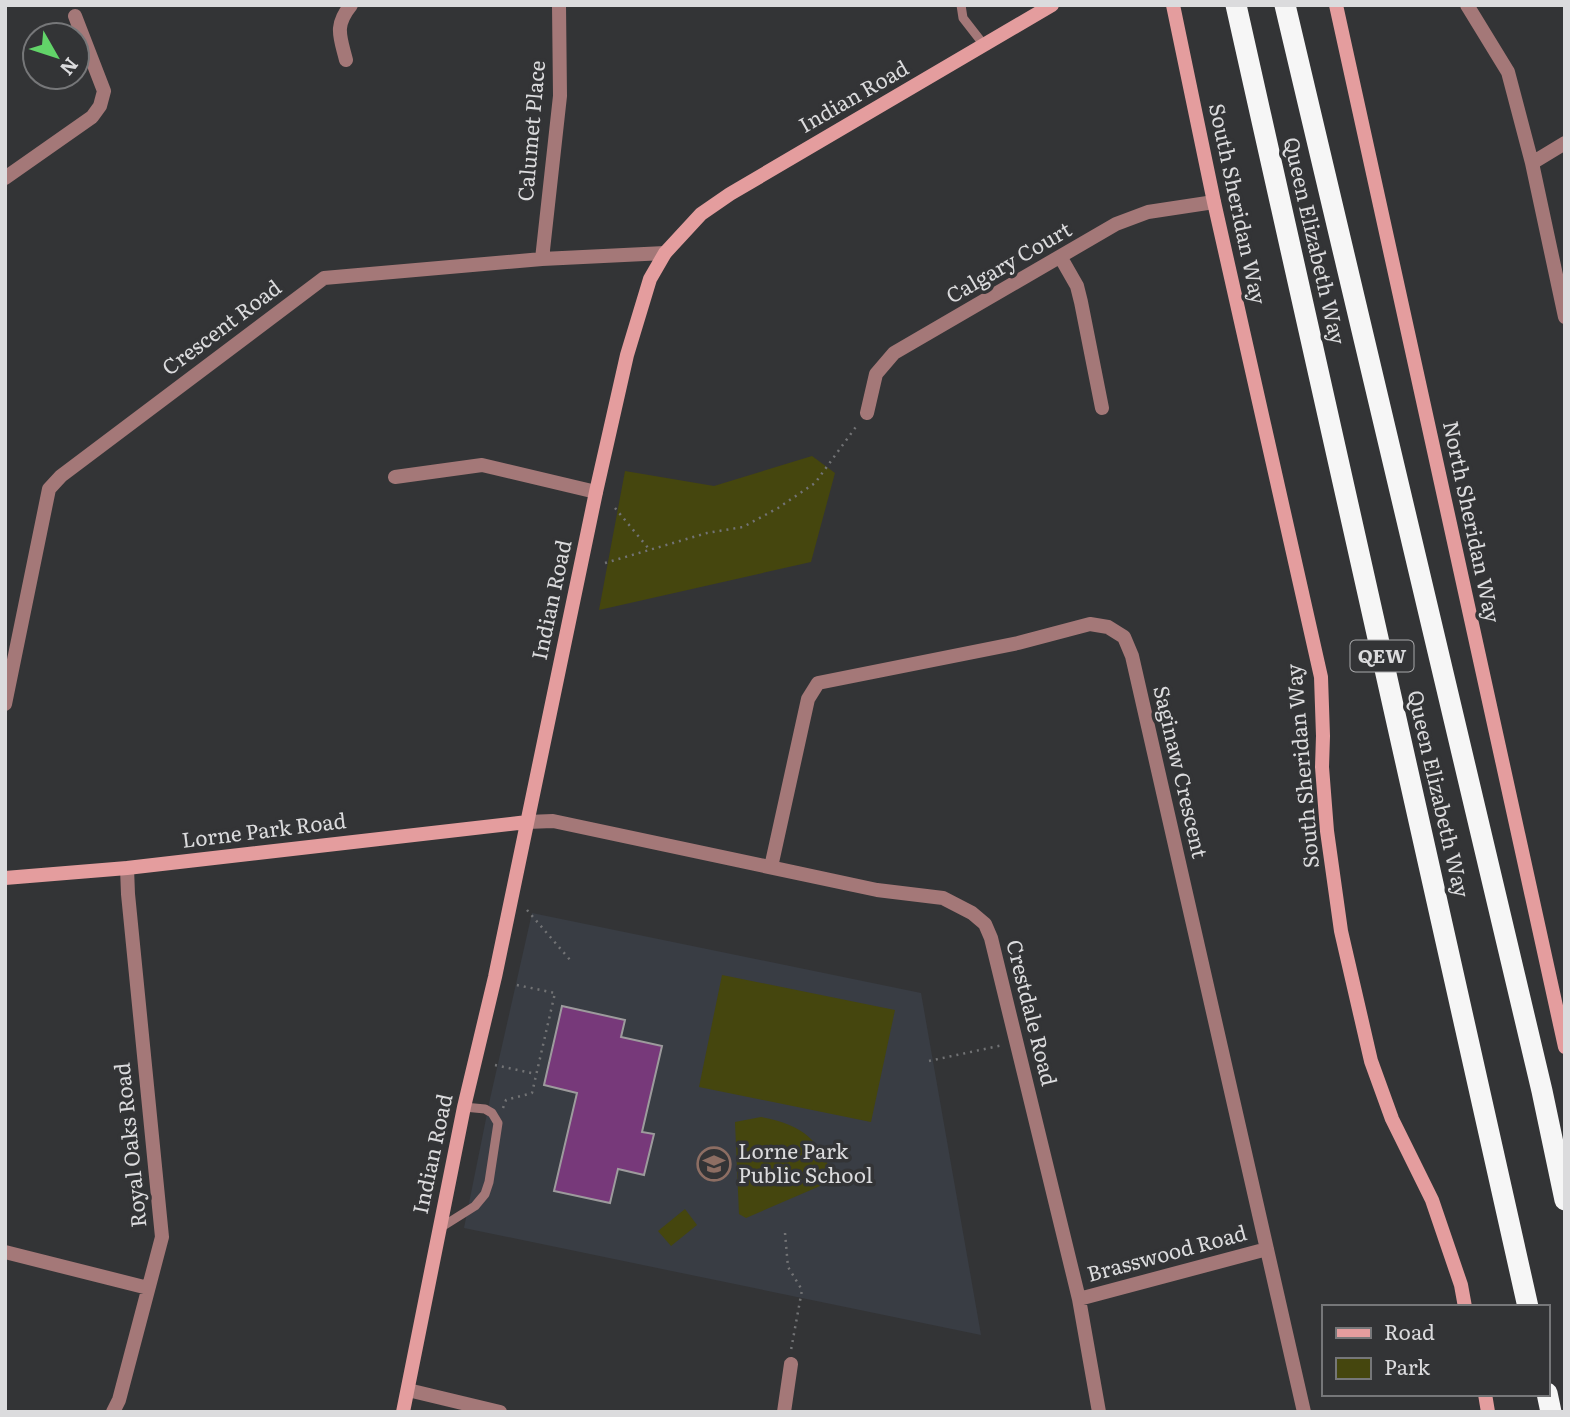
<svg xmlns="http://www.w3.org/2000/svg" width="1570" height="1417" font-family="Literata,serif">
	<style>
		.built { fill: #393d44 }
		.green { fill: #45460e }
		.building { fill: #77397a; stroke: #9d9b9d; stroke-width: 2 }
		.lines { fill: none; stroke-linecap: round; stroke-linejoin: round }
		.path { stroke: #727375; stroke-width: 2.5; stroke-dasharray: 2 5; stroke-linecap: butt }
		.lane { stroke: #a47878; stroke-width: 9 }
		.street { stroke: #a47878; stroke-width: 14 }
		.secondary { stroke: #e49d9e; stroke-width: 14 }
		.highway { stroke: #f6f6f6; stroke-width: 21 }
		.labels { text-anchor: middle; stroke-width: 7; stroke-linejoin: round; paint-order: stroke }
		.shield { fill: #333436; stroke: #a9a9ab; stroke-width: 2 }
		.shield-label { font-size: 19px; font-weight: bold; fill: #dbdbdd }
		.street-label { font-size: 21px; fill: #dbdbdd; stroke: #333436 }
		.poi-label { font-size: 21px; fill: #dbdbdd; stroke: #333436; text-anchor: start }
	</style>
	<rect width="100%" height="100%" fill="#333436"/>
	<path class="built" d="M532,913L921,993L981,1335L464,1228L490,1099Z"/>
	<path class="green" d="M812,456L835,473L811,562L599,610L625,471L714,486Z
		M722,975L895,1010L871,1122L699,1087Z
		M761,1117C803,1125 820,1139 834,1180L746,1218L739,1214L735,1122Z
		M685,1209L697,1225L671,1246L658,1231Z"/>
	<path class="building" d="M562,1006L625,1020L621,1037L662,1046L642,1132L654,1134L644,1175L618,1169L610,1203L554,1191L577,1093L544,1085Z"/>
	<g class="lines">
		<path class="path" d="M615,508L649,549
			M605,563L707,533L743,527L778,508L815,483L858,424
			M527,910L571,961
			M929,1061L1003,1045
			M495,1065L536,1074
			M503,1108L506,1100L532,1093L555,993L512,984
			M785,1233L788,1267L802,1290L791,1350"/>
		<path class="lane" d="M961,5L963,18L984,45
			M440,1228L475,1206L485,1194L489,1182L498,1123L492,1113L485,1109L464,1107"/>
		<path class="street" d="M1467,5L1508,72L1532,163L1565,317
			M346,60C340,36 334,26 351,5
			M1532,163L1565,143
			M5,178L92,117L100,106L104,91L75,16
			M1061,258L1077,286L1081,302L1102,408
			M542,259L560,96L559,5
			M867,413L876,374L894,353L1116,224L1148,212L1214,202
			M395,477L482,465L596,492
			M5,704L49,489L61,476L324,278L542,259L665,253
			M527,822L553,821L877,890L943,898L972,913L985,924L991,938L1079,1299L1099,1412
			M771,867L808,699L818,683L1018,643L1090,624L1108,627L1124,637L1132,656L1304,1412
			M5,1252L148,1288
			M1079,1299L1267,1249
			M408,1390L500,1412
			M113,1412L119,1400L162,1237L128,894L127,868
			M784,1412L791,1364"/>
		<path class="secondary" d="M1173,5L1214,202L1321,677L1323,736L1322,767L1327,831L1341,931L1371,1061L1392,1119L1432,1200L1461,1285L1465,1307
			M1336,5L1565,1047
			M5,878L127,868L527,822
			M1485,1394L1488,1412
			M403,1412L464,1107L495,977L596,492L627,355L650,279L665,253L701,214L730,194L1052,5"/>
		<path class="highway" d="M1236,5L1528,1307
			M1285,5L1542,1091L1565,1200
			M1547,1393L1551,1412"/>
	</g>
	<defs>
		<symbol id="school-ring" viewBox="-11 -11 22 22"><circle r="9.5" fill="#333436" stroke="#8d6e63" stroke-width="1.5"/><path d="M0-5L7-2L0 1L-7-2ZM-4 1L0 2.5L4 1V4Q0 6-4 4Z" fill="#8d6e63"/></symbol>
	</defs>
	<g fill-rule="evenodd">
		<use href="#school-ring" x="695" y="1145" width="38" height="38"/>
	</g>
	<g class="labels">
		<rect class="shield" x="1350.5" y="640.5" width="63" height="31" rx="5"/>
		<g class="shield-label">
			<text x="1382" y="663">QEW</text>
		</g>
		<g class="street-label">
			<text transform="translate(854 97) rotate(-30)" y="7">Indian Road</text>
			<text transform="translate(532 131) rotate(-85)" y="7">Calumet Place</text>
			<text transform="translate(1237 204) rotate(78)" y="7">South Sheridan Way</text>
			<text transform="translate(1314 241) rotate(77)" y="7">Queen Elizabeth Way</text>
			<text transform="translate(1009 263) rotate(-30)" y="7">Calgary Court</text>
			<text transform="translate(222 328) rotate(-37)" y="7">Crescent Road</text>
			<text transform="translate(1471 522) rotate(78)" y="7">North Sheridan Way</text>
			<text transform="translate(552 600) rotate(-78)" y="7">Indian Road</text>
			<text transform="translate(1303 766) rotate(-95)" y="7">South Sheridan Way</text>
			<text transform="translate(1180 772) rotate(77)" y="7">Saginaw Crescent</text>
			<text transform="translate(1438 794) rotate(77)" y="7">Queen Elizabeth Way</text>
			<text transform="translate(264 831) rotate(-7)" y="7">Lorne Park Road</text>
			<text transform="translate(1031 1013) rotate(76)" y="7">Crestdale Road</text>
			<text transform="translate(131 1145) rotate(-96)" y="7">Royal Oaks Road</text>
			<text transform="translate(433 1154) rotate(-78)" y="7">Indian Road</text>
			<text transform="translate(1167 1254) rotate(-15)" y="7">Brasswood Road</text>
		</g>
		<g class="poi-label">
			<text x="738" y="1159">Lorne Park<tspan x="738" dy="24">Public School</tspan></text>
		</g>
	</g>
	<rect width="1570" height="1417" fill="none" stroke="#dbdbdd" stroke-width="14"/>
	<rect x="1322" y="1305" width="228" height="91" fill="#333436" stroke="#767779" stroke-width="2"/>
	<rect x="1336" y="1328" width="35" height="10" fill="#e49d9e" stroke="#767779" stroke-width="2"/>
	<text x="1384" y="1340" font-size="21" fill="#dbdbdd">Road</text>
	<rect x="1336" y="1358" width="35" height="21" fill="#45460e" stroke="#767779" stroke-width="2"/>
	<text x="1384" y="1375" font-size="21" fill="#dbdbdd">Park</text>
	<g transform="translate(56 56) rotate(129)"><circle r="33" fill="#333436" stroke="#767779" stroke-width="2"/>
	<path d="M0-5L12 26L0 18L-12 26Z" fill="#62d469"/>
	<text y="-10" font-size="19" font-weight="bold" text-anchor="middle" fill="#dbdbdd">N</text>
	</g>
</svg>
